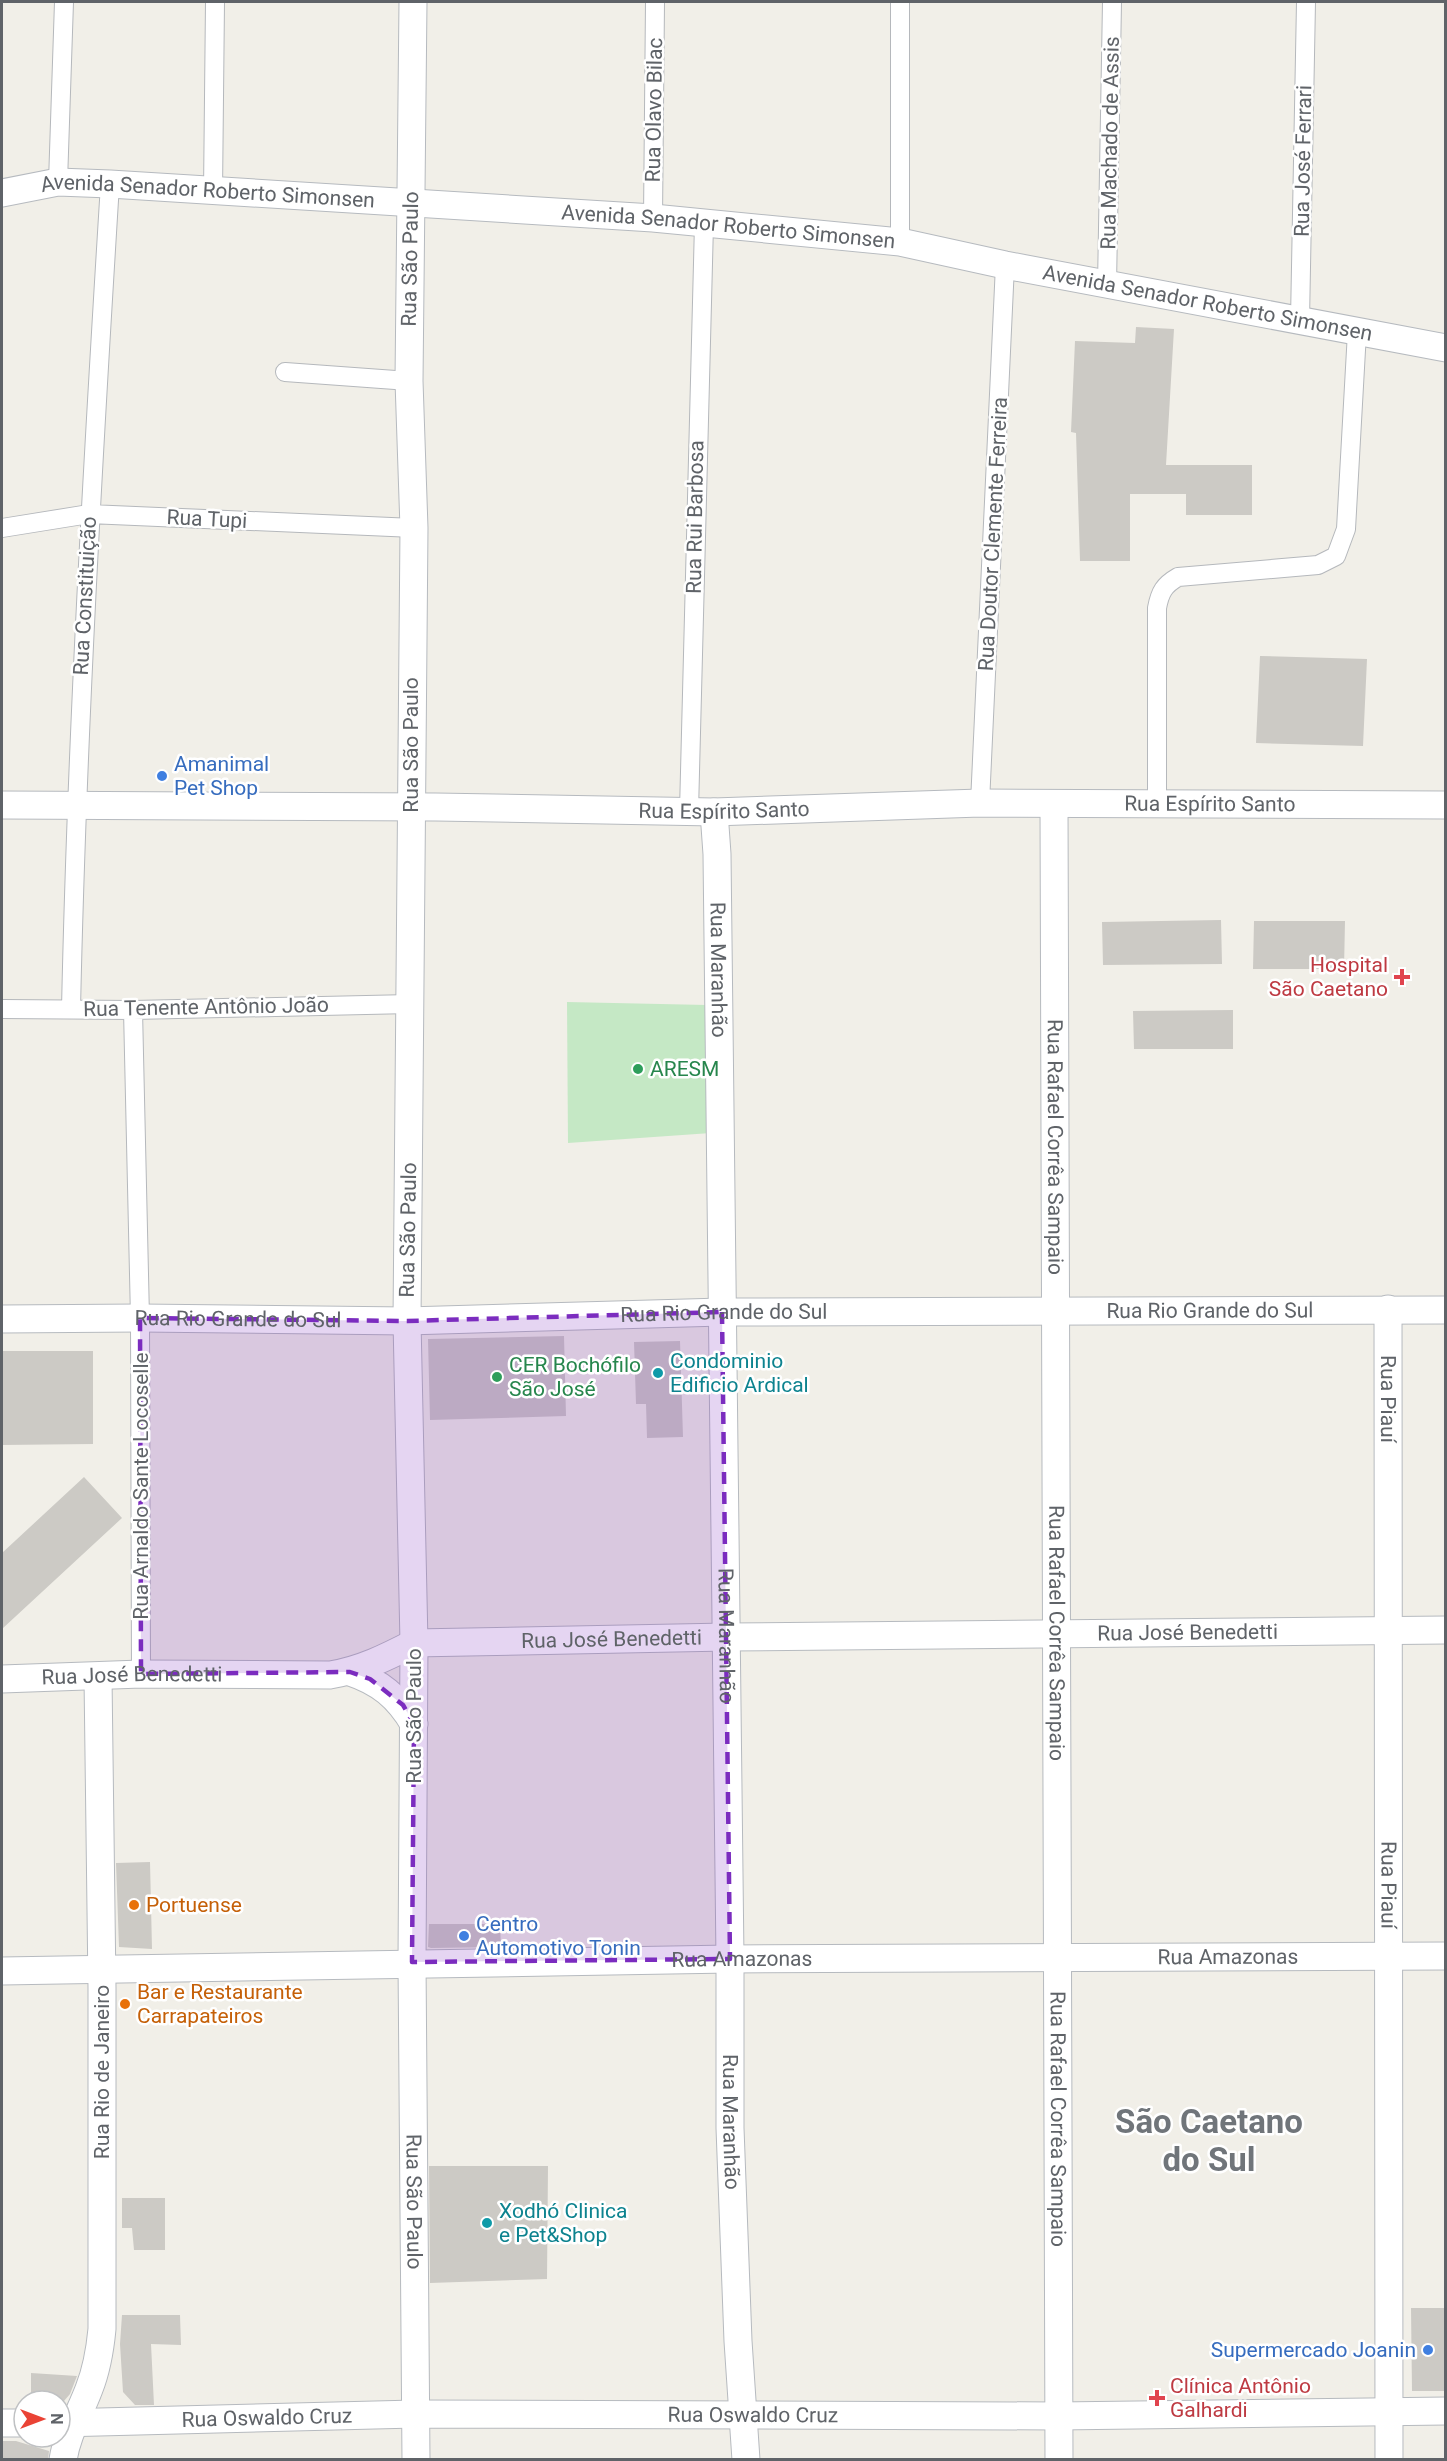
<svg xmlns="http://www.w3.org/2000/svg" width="1447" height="2461" font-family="Roboto,sans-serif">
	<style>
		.green { fill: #c5e8c5 }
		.building { fill: #cccac5 }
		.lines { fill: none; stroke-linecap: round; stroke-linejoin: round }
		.street-casing { stroke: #b5b8bc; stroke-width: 20 }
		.secondary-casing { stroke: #b6babf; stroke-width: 29 }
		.street { stroke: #fff; stroke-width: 18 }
		.secondary { stroke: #fff; stroke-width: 27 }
		.marked { fill: #7b2cbf; fill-opacity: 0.2; stroke: #7b2cbf; stroke-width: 4.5; stroke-dasharray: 12 8; stroke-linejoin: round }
		.shop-dot { fill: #3f7fe0; stroke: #fff; stroke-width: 2 }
		.health-dot { fill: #e0444e; stroke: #fff; stroke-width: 2 }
		.leisure-dot { fill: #2e9e5b; stroke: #fff; stroke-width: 2 }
		.culture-dot { fill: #0f9aa8; stroke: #fff; stroke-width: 2 }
		.food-dot { fill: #e8710a; stroke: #fff; stroke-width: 2 }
		.labels { text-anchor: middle; stroke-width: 5; stroke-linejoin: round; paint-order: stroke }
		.street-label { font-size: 21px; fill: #5f6368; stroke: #fff }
		.shop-label { font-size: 21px; fill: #366cbe; stroke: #fff; text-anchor: start }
		.health-label { font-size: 21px; fill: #be3a42; stroke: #fff; text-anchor: end }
		.leisure-label { font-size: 21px; fill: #27864d; stroke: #fff; text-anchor: start }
		.culture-label { font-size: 21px; fill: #0d838f; stroke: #fff; text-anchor: start }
		.food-label { font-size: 21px; fill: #c56008; stroke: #fff; text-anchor: start }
		.town-label { font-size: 33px; font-weight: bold; fill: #70757a; stroke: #fff }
	</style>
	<rect width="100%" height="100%" fill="#f1efe8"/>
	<path class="green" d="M567,1002L707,1005L711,1133L568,1143Z"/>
	<path class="building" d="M1136,327L1174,329L1166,465H1252V515H1186V494H1130V561H1080L1076,433L1071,432L1075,341L1135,343Z
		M1260,656L1367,659L1363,746L1256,743Z
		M1221,920L1222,964L1103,965L1102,922Z
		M1254,921H1345L1344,969H1253Z
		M1233,1010V1049H1134L1133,1011Z
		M564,1336L566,1416L430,1420L428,1339Z
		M680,1341L683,1437L647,1438L646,1404H636L634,1342Z
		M2,1351H93V1444L2,1445Z
		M84,1477L122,1518L2,1629V1553Z
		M150,1862L152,1949L119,1947L116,1863Z
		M429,1924H500L501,1947L431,1948L428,1947Z
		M429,2166H548L547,2279L430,2283Z
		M122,2198H165V2250H134L132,2228H122Z
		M1411,2308H1446V2391H1412Z
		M122,2315H180L181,2345L151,2344L154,2405H135L123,2392L120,2344Z
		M31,2373L77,2376L70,2394L64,2401H31Z
		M2,2441H16L49,2451L48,2460H2Z"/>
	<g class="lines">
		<defs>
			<path id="street" d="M58,182L64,2
				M213,192L215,2
				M653,218L655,2
				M900,242V2
				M1107,285L1112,2
				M1300,320L1306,2
				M285,372L409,381
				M2,528L89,514L414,528
				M980,803L1005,265
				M1157,804V608C1160,592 1164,585 1178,577L1318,565L1336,556L1346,529L1357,332
				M689,811L704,224
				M2,1009L133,1010L411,1004
				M71,1009C77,734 93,459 110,184
				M133,1010L140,1318L141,1674"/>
			<g id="secondary">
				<path id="s1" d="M413,2L409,381L414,528L407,1321L414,1643L412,1962L416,2460"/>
				<path id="s2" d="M2,193L58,182L110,184L653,218L900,242L1005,265L1446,348"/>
				<path id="s3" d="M2,805L436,807L714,812L980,803L1446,805"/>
				<path id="s4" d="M1054,805L1059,2460"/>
				<path id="s5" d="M714,812L717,854L730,1959V2128L738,2341L746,2460"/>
				<path id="s6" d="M1388,1309L1389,2460"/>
				<path id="s7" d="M2,1319L140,1318L407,1321L722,1312L1446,1310"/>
				<path d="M350,1672C380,1682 398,1697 414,1724"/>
				<path id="s8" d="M2,1679L141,1674L330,1675C361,1670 387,1657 414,1643L727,1637L1446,1630"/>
				<path id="s9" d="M2,1971L730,1959L1446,1956"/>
				<path d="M2,2423H24"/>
				<path id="s10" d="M60,2423L415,2414L1058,2416L1446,2411"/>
				<path d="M63,2460C67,2434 80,2413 89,2389C97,2369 100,2350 102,2329V1988L98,1677"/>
			</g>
		</defs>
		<use href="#street" class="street-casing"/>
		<use href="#secondary" class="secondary-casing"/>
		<use href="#street" class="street"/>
		<use href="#secondary" class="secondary"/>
	</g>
	<path class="marked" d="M722,1312L730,1959L412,1962L414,1724L403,1705L370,1679L350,1672L141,1674L140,1318L407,1321Z"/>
	<g class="shop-dot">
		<circle cx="162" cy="776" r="6"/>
		<circle cx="464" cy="1936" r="6"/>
		<circle cx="1428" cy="2350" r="6"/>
	</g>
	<g class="health-dot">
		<path d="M1399 968h6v6h6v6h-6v6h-6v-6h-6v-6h6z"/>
		<path d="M1154 2389h6v6h6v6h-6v6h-6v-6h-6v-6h6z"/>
	</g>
	<g class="leisure-dot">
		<circle cx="638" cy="1069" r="6"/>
		<circle cx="497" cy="1377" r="6"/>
	</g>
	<g class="culture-dot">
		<circle cx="658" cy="1373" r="6"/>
		<circle cx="487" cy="2223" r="6"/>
	</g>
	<g class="food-dot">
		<circle cx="134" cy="1905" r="6"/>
		<circle cx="125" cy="2004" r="6"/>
	</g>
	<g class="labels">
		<g class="street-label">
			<text transform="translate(654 110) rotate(-89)" y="7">Rua Olavo Bilac</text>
			<text transform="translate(1110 143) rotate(-89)" y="7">Rua Machado de Assis</text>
			<text transform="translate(1303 161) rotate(-89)" y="7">Rua José Ferrari</text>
			<text dy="7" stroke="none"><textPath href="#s2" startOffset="207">Avenida Senador Roberto Simonsen</textPath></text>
			<text dy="7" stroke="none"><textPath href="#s2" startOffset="729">Avenida Senador Roberto Simonsen</textPath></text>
			<text transform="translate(410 259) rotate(-89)" y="7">Rua São Paulo</text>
			<text dy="7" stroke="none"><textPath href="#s2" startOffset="1215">Avenida Senador Roberto Simonsen</textPath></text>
			<text transform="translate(695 517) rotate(-89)" y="7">Rua Rui Barbosa</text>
			<text transform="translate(207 519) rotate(3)" y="7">Rua Tupi</text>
			<text transform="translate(993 534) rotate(-87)" y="7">Rua Doutor Clemente Ferreira</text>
			<text transform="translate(85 596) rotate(-87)" y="7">Rua Constituição</text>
			<text transform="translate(411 745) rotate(-90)" y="7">Rua São Paulo</text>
			<text dy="7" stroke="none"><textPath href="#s3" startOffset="1208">Rua Espírito Santo</textPath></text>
			<text dy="7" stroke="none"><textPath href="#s3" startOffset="722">Rua Espírito Santo</textPath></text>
			<text dy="7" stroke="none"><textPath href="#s5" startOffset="158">Rua Maranhão</textPath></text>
			<text transform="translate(206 1007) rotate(-1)" y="7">Rua Tenente Antônio João</text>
			<text dy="7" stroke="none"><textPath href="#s4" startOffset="342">Rua Rafael Corrêa Sampaio</textPath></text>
			<text transform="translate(408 1230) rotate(-89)" y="7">Rua São Paulo</text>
			<text dy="7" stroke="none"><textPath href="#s7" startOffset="1208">Rua Rio Grande do Sul</textPath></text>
			<text dy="7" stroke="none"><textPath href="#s7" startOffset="722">Rua Rio Grande do Sul</textPath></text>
			<text dy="7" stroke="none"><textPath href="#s7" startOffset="236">Rua Rio Grande do Sul</textPath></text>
			<text dy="7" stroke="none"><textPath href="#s6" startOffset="90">Rua Piauí</textPath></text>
			<text transform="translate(141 1486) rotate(-90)" y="7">Rua Arnaldo Sante Locoselle</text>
			<text dy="7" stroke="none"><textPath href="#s4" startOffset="828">Rua Rafael Corrêa Sampaio</textPath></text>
			<text dy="7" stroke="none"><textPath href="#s8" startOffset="1192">Rua José Benedetti</textPath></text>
			<text dy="7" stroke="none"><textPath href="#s5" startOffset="824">Rua Maranhão</textPath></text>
			<text dy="7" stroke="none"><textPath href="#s8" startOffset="616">Rua José Benedetti</textPath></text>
			<text dy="7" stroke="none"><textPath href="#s8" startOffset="130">Rua José Benedetti</textPath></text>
			<text transform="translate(414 1716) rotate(-90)" y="7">Rua São Paulo</text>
			<text dy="7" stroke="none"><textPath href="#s6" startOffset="576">Rua Piauí</textPath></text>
			<text dy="7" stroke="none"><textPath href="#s9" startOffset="1226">Rua Amazonas</textPath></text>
			<text dy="7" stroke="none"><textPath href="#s9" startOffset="740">Rua Amazonas</textPath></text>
			<text transform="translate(102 2072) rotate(-90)" y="7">Rua Rio de Janeiro</text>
			<text dy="7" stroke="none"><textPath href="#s4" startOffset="1314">Rua Rafael Corrêa Sampaio</textPath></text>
			<text dy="7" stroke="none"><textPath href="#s5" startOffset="1310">Rua Maranhão</textPath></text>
			<text dy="7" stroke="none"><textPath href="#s1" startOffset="2200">Rua São Paulo</textPath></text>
			<text dy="7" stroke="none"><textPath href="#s10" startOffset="693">Rua Oswaldo Cruz</textPath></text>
			<text dy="7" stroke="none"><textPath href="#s10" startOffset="207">Rua Oswaldo Cruz</textPath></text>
		</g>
		<g class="shop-label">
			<text x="174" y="771">Amanimal<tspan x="174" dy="24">Pet Shop</tspan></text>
			<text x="476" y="1931">Centro<tspan x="476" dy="24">Automotivo Tonin</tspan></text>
			<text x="1416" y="2357" text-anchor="end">Supermercado Joanin</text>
		</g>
		<g class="health-label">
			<text x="1388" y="972">Hospital<tspan x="1388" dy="24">São Caetano</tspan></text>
			<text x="1170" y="2393" text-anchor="start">Clínica Antônio<tspan x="1170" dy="24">Galhardi</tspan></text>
		</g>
		<g class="leisure-label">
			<text x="650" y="1076">ARESM</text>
			<text x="509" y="1372">CER Bochófilo<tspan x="509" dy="24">São José</tspan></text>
		</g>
		<g class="culture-label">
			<text x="670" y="1368">Condominio<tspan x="670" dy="24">Edificio Ardical</tspan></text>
			<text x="499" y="2218">Xodhó Clinica<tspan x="499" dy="24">e Pet&amp;Shop</tspan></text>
		</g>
		<g class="food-label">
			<text x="146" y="1912">Portuense</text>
			<text x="137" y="1999">Bar e Restaurante<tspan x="137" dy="24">Carrapateiros</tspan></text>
		</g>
		<g class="town-label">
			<text x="1209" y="2133">São Caetano<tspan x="1209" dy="38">do Sul</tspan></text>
		</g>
	</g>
	<rect width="1447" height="2461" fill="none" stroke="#5f6368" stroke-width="6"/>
	<g transform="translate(42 2419) rotate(90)"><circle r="28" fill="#ffffff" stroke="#bfc1c3" stroke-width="1.5"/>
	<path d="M0-4.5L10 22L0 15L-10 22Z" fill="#ea4335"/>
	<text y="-9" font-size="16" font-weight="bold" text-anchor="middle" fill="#5f6368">N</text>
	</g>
</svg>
